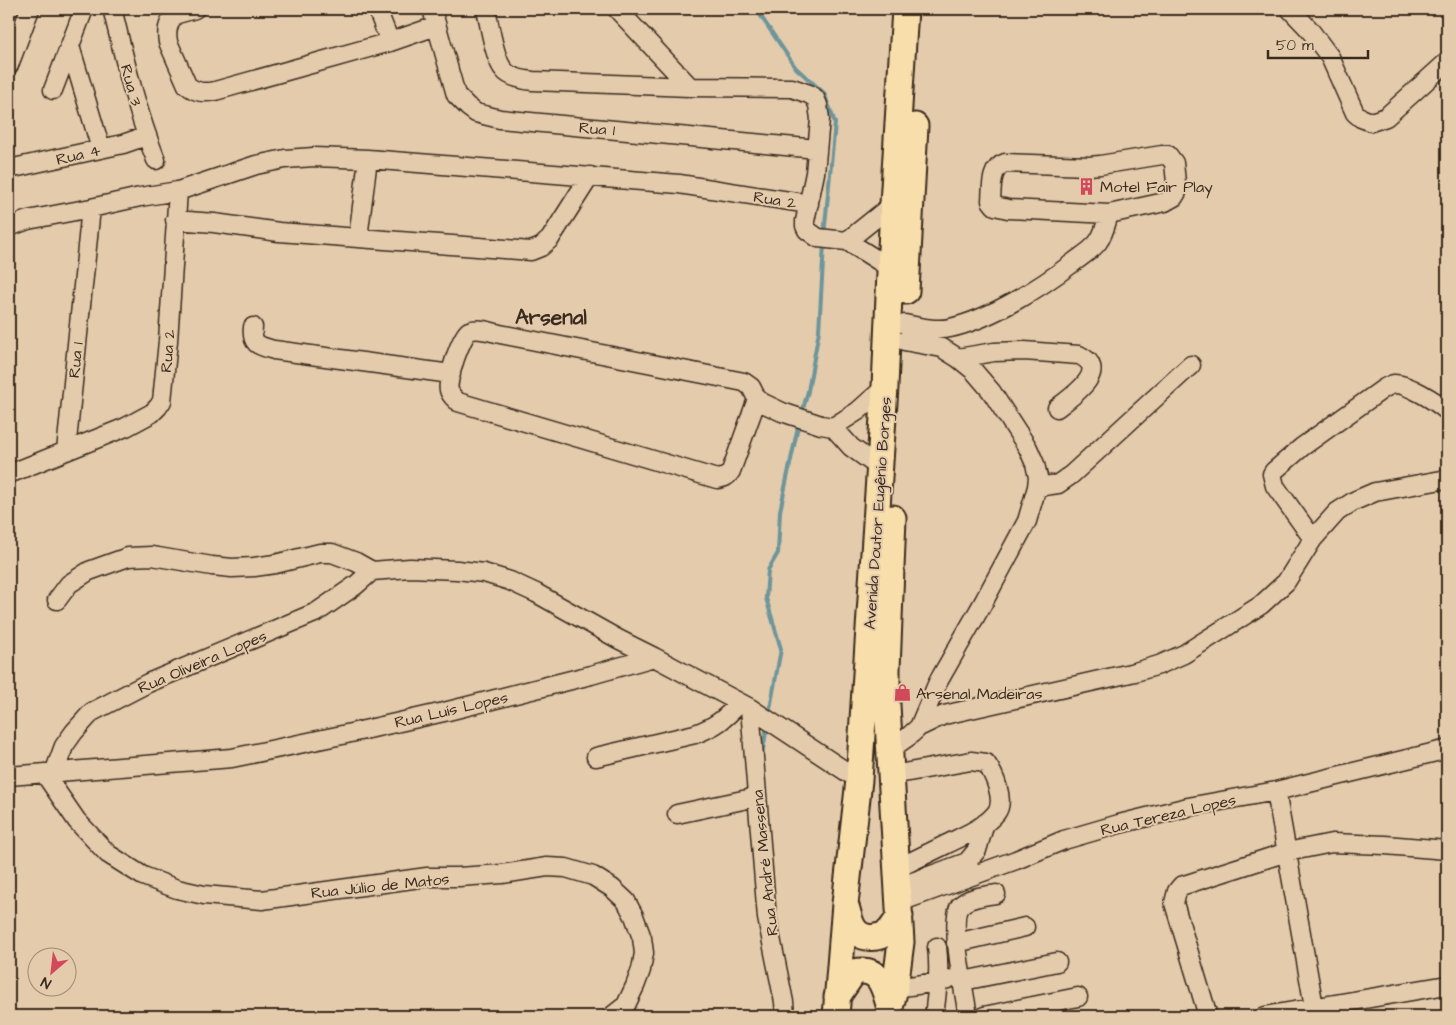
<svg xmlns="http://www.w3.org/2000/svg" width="1456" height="1025" font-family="'Architects Daughter',sans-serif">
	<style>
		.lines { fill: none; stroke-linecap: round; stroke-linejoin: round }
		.stream { stroke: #6d959a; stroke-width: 4 }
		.minor-casing { stroke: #3b2a1e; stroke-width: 21 }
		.highway-casing { stroke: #3b2a1e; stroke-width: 29 }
		.minor { stroke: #e3cbac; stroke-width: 18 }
		.highway { stroke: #f8deab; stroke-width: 25 }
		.labels { text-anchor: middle; stroke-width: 4; stroke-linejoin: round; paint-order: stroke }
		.street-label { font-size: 16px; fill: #3b2a1e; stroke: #e3cbac }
		.poi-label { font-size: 16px; fill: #3b2a1e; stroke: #e3cbac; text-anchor: start }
		.district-label { font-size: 21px; font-weight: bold; fill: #3b2a1e; stroke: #e3cbac }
	</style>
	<rect width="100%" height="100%" fill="#e3cbac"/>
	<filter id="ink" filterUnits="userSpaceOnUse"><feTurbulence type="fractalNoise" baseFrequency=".02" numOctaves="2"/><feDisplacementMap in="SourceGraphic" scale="10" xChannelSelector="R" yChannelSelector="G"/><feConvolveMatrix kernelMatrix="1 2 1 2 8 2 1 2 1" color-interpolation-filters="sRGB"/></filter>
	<g filter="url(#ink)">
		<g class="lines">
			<path class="stream" d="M760,15L796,68L824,93L835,123L824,235
				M802,413L808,391L819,331L824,244
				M769,714L781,649L766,598L768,570L778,553L780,511L799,422
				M762,756L767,726"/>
			<defs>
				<path id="minor" d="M113,9V12C125,62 137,112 156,160
					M195,9L174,15C168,24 166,31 168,42L187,85C196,93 204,93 215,91L390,42L436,26
					M377,9L390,42
					M432,9L456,95L468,107L476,113L500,119L817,149
					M486,9C489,23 495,61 504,70C510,78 524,80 533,81L690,87L792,88L809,94L815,98L818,105L820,119L815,173L805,221V226L807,230L818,238L847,241L890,268
					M617,9L690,87
					M1290,9L1309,29L1330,57L1355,113L1361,118L1371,122L1386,117L1447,62
					M70,46L101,149
					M9,65L30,9
					M53,90L84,9
					M1162,155H1168L1174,163L1177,192L1174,197L1165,202L1109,214L1008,209L995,206L991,201C992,188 990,168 1005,163L1089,166L1100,165Z
					M9,169L123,144L146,136
					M175,220L214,223L279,232L531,251L541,247L550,239L590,176
					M9,227L28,220L91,208L140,197L178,191L256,165L285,159L314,157L368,159L679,184L809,204
					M358,238L368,159
					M847,241L893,204
					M905,324C919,327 936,331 950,328C991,319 1041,287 1074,262C1082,256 1092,250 1098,242C1104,234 1106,224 1109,214
					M253,327C251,345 259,346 274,350L451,374
					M904,341L942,348L958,358L973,370L991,391L1028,448L1035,464L1038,477L1037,487L1027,521L983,603L938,682L919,727
					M958,358L994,352L1024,351L1079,355C1112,370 1071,397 1057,408
					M757,399L731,471C727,477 724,478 717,479L458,402C454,398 450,395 449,390C446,381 461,336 469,331C477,327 491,332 500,334L744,382L751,387L757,399L763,403L782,412L821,425L833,427L851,447L880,468
					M833,427L858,411L885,387
					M66,451L91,208
					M9,474L126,427L152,413L158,407L162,401L168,341L178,191
					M1037,487L1058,484L1071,475L1191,365
					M1313,539L1275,486L1272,474L1274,471L1302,447L1383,389C1386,387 1390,385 1394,384C1407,383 1437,402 1447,411
					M372,571L410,568L457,570L484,573L510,581L536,593L618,639L654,657
					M750,708L767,918L784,1002L785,1016
					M891,749L908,737L919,727L944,715L1135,672L1159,665L1184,654L1261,605L1286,582L1313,539L1337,512L1354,501L1375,492L1447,479
					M596,757L695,734C717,726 724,719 740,703
					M44,773L77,821L108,854L143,876L177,889L204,895L262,900L427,877H459L502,874L547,867L566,868L593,876L612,888L626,901L634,916L642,938L644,953L641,970L635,986L626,1005L612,1016
					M54,773L64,746L74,732L92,712L148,683L317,612L356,585L372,571L356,562L332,553H320L275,564L254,567L232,568L212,566L152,556L128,557L89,571L69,584L57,600
					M892,775L971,761L986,763C994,774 1006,801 996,813C984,828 963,836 947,844C931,852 914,860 898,868
					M9,776L232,758L342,735L444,712L591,675L654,657L750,708L859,780
					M1276,791L1314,1007
					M677,814L757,797
					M899,887L967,862L977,850L985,823
					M900,902L1016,860L1064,840L1119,824L1188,807L1276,791L1444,750
					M956,943L1025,927
					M963,981L1057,962
					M895,988L938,982L948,979
					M934,1016C937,993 940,970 937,947
					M968,1016C965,996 949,919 960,906C968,897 985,896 996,894
					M984,1016L1078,997
					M1208,1016L1174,903L1177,891L1181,886L1287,852L1332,843L1385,845L1447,850
					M1265,1016L1447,985"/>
				<path id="highway" d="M906,291L915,126
					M845,904C848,911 849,920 853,927C860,940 877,940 888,932C893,928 896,921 900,916
					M837,997L854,972C881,966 884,988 890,1008
					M836,1016L845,904L859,780L885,387L893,204L905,9
					M888,1016L895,988L901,942L887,705V669L893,518"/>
			</defs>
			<use href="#minor" class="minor-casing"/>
			<use href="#highway" class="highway-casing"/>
			<use href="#minor" class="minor"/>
			<use href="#highway" class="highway"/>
		</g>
	</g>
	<defs>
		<symbol id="building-bare" viewBox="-9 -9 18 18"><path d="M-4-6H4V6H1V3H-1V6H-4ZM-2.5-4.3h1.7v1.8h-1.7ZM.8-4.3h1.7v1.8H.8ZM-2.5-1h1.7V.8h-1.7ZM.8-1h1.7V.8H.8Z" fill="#d1495b" stroke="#e3cbac" stroke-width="2.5" paint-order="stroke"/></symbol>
		<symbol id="shop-bare" viewBox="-9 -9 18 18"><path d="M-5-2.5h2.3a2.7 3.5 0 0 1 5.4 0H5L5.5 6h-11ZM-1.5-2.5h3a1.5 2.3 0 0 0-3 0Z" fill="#d1495b" stroke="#e3cbac" stroke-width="2.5" paint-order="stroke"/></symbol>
	</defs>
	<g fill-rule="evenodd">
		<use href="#building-bare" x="1074" y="174" width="25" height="25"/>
		<use href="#shop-bare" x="890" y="680" width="25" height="25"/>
	</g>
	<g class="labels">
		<g class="street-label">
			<text transform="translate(132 85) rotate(74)" y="6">Rua 3</text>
			<text transform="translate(597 128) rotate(5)" y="6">Rua 1</text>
			<text transform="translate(78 154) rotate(-13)" y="6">Rua 4</text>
			<text transform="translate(775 199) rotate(9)" y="6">Rua 2</text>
			<text transform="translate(167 351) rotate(-85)" y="6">Rua 2</text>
			<text transform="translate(75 360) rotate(-84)" y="6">Rua 1</text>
			<text transform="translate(877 513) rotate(-86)" y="6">Avenida Doutor Eugênio Borges</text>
			<text transform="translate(202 661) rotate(-23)" y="6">Rua Oliveira Lopes</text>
			<text transform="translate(451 709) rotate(-13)" y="6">Rua Luís Lopes</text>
			<text transform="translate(1168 814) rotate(-13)" y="6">Rua Tereza Lopes</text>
			<text transform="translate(764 863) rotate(-96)" y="6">Rua André Massena</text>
			<text transform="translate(380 885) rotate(-6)" y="6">Rua Júlio de Matos</text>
		</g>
		<g class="poi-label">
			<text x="1100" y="192">Motel Fair Play</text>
			<text x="916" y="699">Arsenal Madeiras</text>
		</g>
		<g class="district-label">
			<text x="551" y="324">Arsenal</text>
		</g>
	</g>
	<rect width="1456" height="1025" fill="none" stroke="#e3cbac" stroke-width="30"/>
	<rect x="15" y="15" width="1426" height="995" fill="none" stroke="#3b2a1e" stroke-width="2" filter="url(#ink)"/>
	<g transform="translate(52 972) rotate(208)"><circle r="24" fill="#e3cbac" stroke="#a08b73"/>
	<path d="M0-4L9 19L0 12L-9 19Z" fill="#d1495b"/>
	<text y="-8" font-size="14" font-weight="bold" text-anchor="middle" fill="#3b2a1e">N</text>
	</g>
	<path d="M1268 50v8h100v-8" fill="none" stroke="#3b2a1e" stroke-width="2.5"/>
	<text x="1276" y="50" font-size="15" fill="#3b2a1e" stroke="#e3cbac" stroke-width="4" paint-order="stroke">50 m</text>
</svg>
